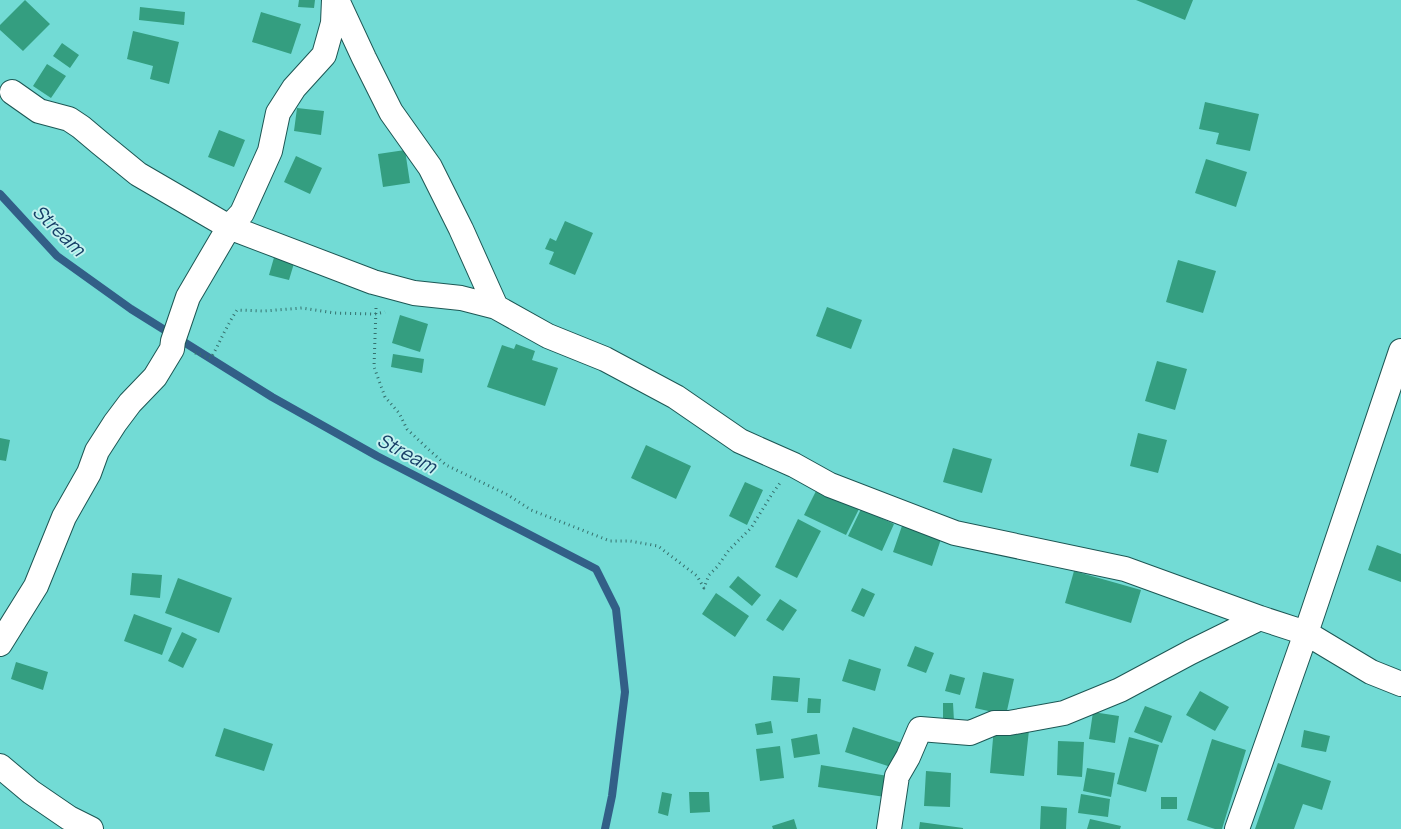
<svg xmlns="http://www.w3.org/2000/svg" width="1401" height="829" font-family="Manrope,sans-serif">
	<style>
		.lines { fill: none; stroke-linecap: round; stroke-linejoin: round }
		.stream { stroke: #325f87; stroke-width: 8 }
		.building { fill: #349e80 }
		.minor-casing { stroke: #1d5754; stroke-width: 26 }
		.path { stroke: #35706d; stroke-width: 3; stroke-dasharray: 1 4; stroke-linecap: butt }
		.minor { stroke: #fff; stroke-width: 24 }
		.labels { text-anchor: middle; stroke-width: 4; stroke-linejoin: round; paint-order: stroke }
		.water-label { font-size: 19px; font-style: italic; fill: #163e66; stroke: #c2f2ef }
	</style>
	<rect width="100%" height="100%" fill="#72dbd5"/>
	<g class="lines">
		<path class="stream" d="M0,194L57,256L131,309L272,397L377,456L596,569L616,609L625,692L612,796L605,829"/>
	</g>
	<path class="building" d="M25,0L50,24L23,51L0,30V25Z
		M299,0H315L314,8L298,7Z
		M1136,0H1193L1185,20Z
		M140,7L185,12L184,25L139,20Z
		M261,12L301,24L291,54L252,42Z
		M133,31L179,42L169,84L150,79L153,66L127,59Z
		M62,43L79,55L70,68L53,56Z
		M47,64L66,76L51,98L33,86Z
		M1205,102L1259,114L1250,151L1216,144L1219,133L1199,129Z
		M297,108L324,111L321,135L294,131Z
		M219,130L245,140L234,167L208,157Z
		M405,150L410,183L383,187L378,154Z
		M296,156L322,168L310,194L284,182Z
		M1206,159L1247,172L1236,207L1195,193Z
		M565,221L593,233L575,275L549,264L554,252L545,249L550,238L556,241Z
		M275,254L295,260L289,280L269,275Z
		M1178,260L1216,271L1203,313L1166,302Z
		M827,307L862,320L851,349L816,336Z
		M400,315L428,324L420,352L392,343Z
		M516,344L535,351L532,360L558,368L545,406L487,387L502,345L514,349Z
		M393,354L424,359L422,373L391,367Z
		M1157,361L1187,369L1175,410L1145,401Z
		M1138,433L1167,440L1158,473L1130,466Z
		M0,438L10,440L6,461L0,460Z
		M646,445L691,466L676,499L631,478Z
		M953,448L992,459L982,493L943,482Z
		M745,482L763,490L747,525L729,516Z
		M817,489L859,509L846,535L804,515Z
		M861,509L894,524L882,551L848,536Z
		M798,519L821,531L797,578L775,567Z
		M903,523L942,536L932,566L893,552Z
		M1377,545L1401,554V582L1368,570Z
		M1074,571L1141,590L1131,623L1065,603Z
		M132,573L162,575L160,598L130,595Z
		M738,576L761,595L752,606L729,587Z
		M178,578L232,598L219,633L165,613Z
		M862,588L875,594L864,617L851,611Z
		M716,593L749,616L735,637L702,614Z
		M780,599L797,610L783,631L766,620Z
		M134,614L172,628L162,655L124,641Z
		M182,632L197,639L183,668L168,661Z
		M915,646L934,653L926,673L907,666Z
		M849,659L881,669L875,691L842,681Z
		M16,662L48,672L43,690L11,679Z
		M983,672L1014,679L1006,715L975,708Z
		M950,674L965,678L960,695L945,691Z
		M773,676L800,678L798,702L771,700Z
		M1200,691L1229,707L1215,731L1186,715Z
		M808,698L821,699L820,713H807Z
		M943,703H953L954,721H943Z
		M1145,706L1172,716L1162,743L1134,732Z
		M1093,712L1119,716L1115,743L1089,739Z
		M771,721L773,733L757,735L755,724Z
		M853,727L905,744L897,769L845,752Z
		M994,727L1029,730L1024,776L990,773Z
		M224,728L273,744L264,771L215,756Z
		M1304,730L1330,736L1326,752L1301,747Z
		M817,734L820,754L794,758L791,739Z
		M1129,737L1159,745L1146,792L1117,784Z
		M1212,739L1246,750L1222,829H1215L1187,820Z
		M1058,741L1084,742L1082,777L1057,775Z
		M780,746L784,778L760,781L756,749Z
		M1278,763L1331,781L1322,810L1303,804L1294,829H1255Z
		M821,765L888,776L885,797L818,787Z
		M1087,768L1115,773L1111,797L1083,791Z
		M926,771L951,773L950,807L924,806Z
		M662,792L672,794L668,816L658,813Z
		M689,792H709L710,812L690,813Z
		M1081,794L1110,799L1108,817L1078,813Z
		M1161,797H1177V809H1161Z
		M1041,806L1067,808L1066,829H1040Z
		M794,819L797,829H773L772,826Z
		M1090,819L1121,826L1120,829H1087Z
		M920,822L963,828V829H919Z"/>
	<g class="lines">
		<defs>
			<path id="minor" d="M337,0L364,58L391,112L430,167L461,229L496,307
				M12,92L39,111L69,119L81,127L100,143L138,174L229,227L373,282L414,293L461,298L496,307L548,336L605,359L676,397L740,441L794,465L830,485L955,533L1125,569L1260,618L1306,633L1371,672L1401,684
				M0,644L36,586L64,517L89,473L97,451L115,423L130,403L155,377L172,349L173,341L188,297L229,227L242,213L270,151L278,113L294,88L324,55L333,23L334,0
				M0,766L31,792L69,818L91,829
				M889,829L897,776L908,757L920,729L970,733L994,723H1009L1064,713L1120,690L1191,652L1260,618
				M1237,829L1306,633L1401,351"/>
		</defs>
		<use href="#minor" class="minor-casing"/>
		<path class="path" d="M376,308L374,367L385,397L399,413L407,429L427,448L446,465L508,495L531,510L610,541H630L658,546L697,576L704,588L709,575L717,567L729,550L751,528L772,494L780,483
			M195,353L211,358C220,342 227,325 237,310L264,311L302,308L335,313L375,314L385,312"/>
		<use href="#minor" class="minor"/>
	</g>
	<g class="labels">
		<g class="water-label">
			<text transform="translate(59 230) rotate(44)" y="7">Stream</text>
			<text transform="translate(407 453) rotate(28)" y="7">Stream</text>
		</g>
	</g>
</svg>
